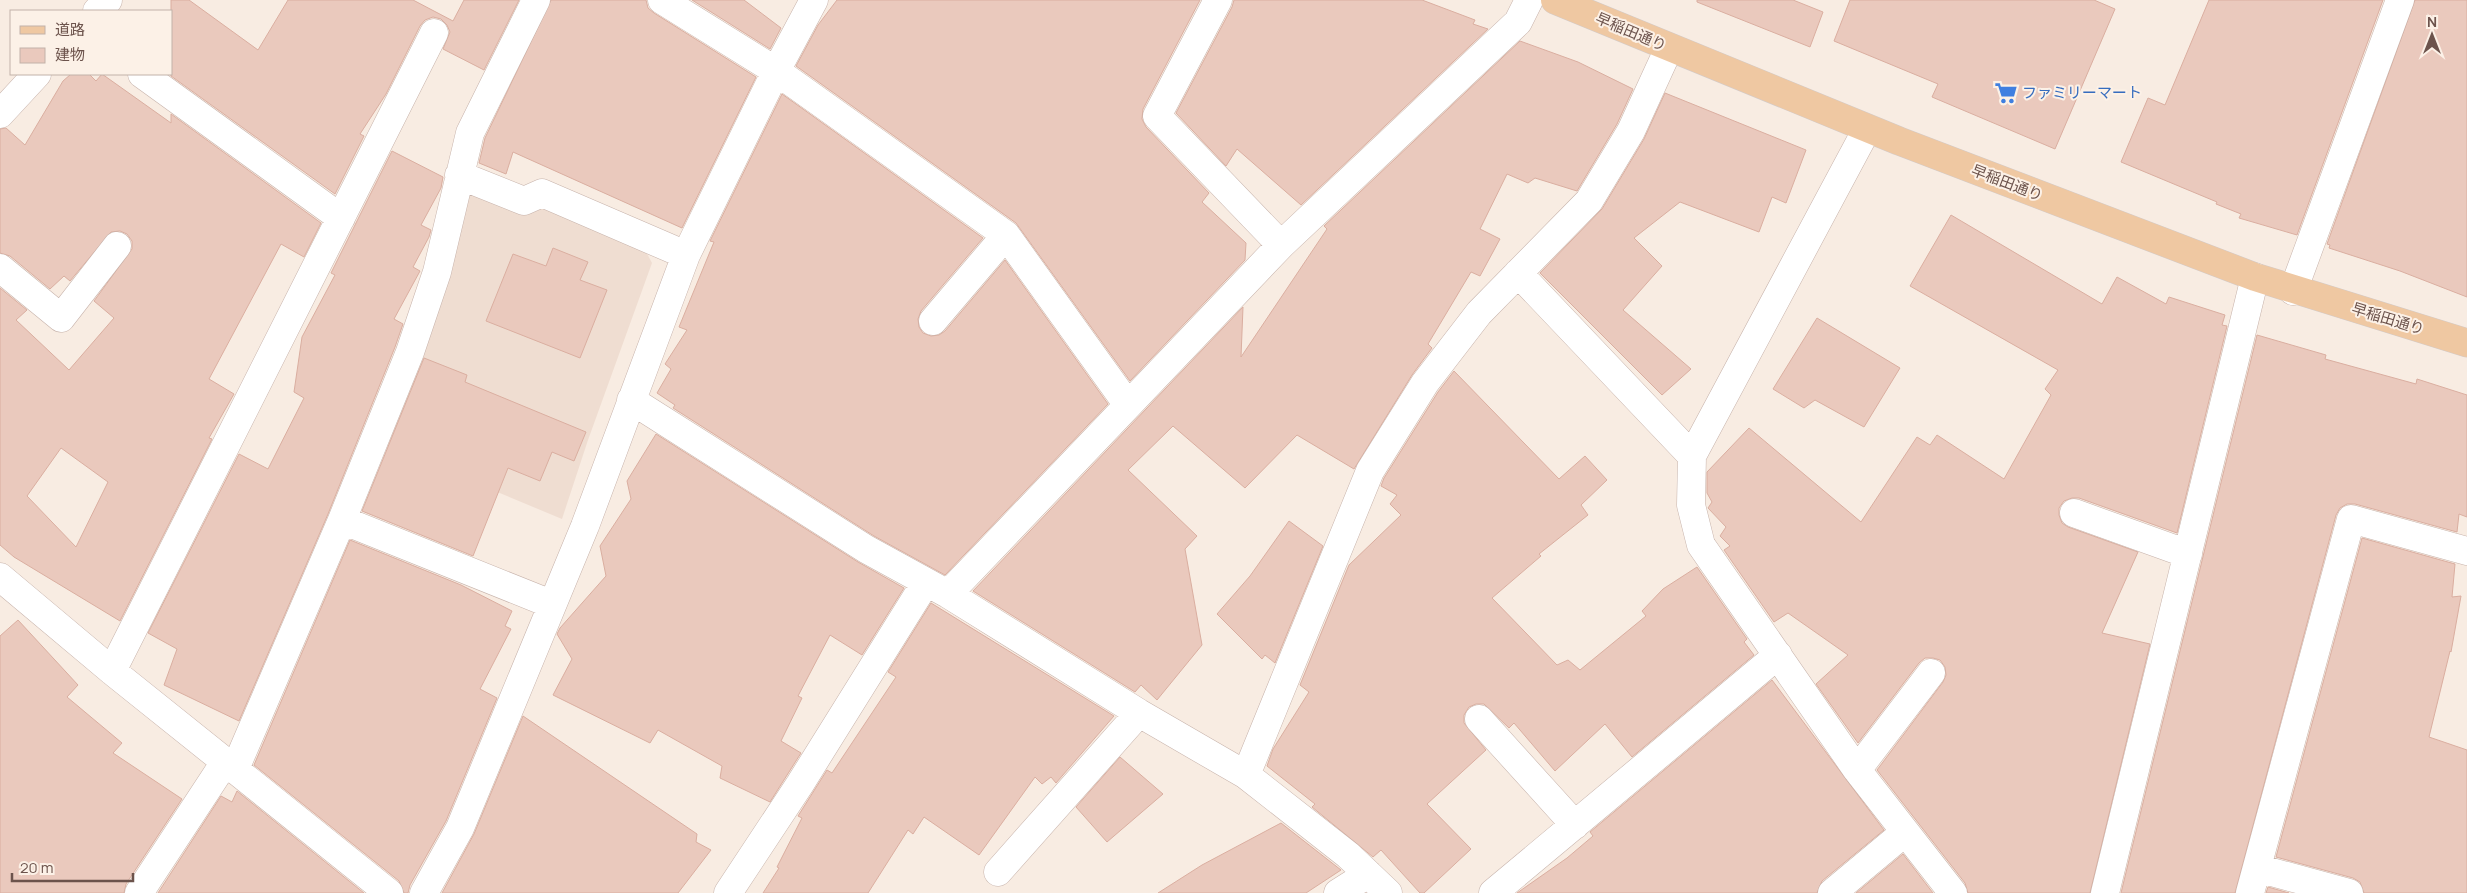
<svg xmlns="http://www.w3.org/2000/svg" width="2467" height="893" font-family="Manrope,'Noto Sans JP',sans-serif">
	<style>
		.residential { fill: #efddd1 }
		.building { fill: #eac9bd; stroke: #daaea0; fill-rule: evenodd }
		.lines { fill: none; stroke-linecap: round; stroke-linejoin: round }
		.minor-casing { stroke: #c7b3ab; stroke-width: 29 }
		.major-casing { stroke: #d3cbc9; stroke-width: 29 }
		.minor { stroke: #fff; stroke-width: 28 }
		.major { stroke: #efc8a2; stroke-width: 28 }
		.labels { text-anchor: middle; stroke-width: 4; stroke-linejoin: round; paint-order: stroke }
		.street-label { font-size: 15px; fill: #6c534c; stroke: #fcf1e7 }
		.shop-label { font-size: 15px; fill: #366cbe; stroke: #fcf1e7; text-anchor: start }
	</style>
	<rect width="100%" height="100%" fill="#f8ece2"/>
	<path class="residential" d="M474,191L526,215L544,206L645,250L652,263L588,440L562,519L382,444L460,198Z"/>
	<path class="building" d="M171,0H189L258,50L288,0H413L453,21L464,0H519L484,70L443,49L450,32L447,25L441,19L433,17L425,20L420,26L386,94L360,134L364,136L335,194L171,76Z
		M551,0H646L648,8L654,13L756,77L682,228L513,152L506,174L479,163L485,138Z
		M692,0H744L781,28L770,49Z
		M837,0H1200L1143,109L1142,119L1146,127L1209,193L1202,202L1246,243L1245,260L1130,381L1016,223L796,66L818,25Z
		M1234,0H1422L1475,20L1473,24L1488,29L1301,205L1237,149L1226,166L1176,113L1232,7Z
		M1697,0H1793L1823,12L1810,47L1697,2Z
		M1850,0H2094L2115,9L2055,149L1932,97L1938,84L1834,41Z
		M2209,0H2383L2297,235L2239,218L2241,214L2216,204L2217,202L2121,162L2148,98L2165,105Z
		M2415,0H2467V297L2400,271L2329,248L2330,245L2327,244Z
		M1520,41L1578,62L1633,89L1617,124L1577,191L1535,178L1528,183L1507,174L1480,229L1500,239L1480,276L1471,272L1428,344L1432,348L1412,375L1354,469L1297,435L1245,488L1173,426L1128,470L1197,536L1185,549L1202,645L1157,700L1141,685L1135,692L973,591L1243,307L1241,357L1327,229L1324,226Z
		M71,74H89L96,81L102,74L171,123V114L321,223L304,257L281,244L209,379L234,394L209,438L212,439L120,621L14,557L0,545V288L27,310L16,320L69,370L114,318L94,301L132,249V241L127,234L120,231L111,232L70,281L64,276L50,289L10,256L0,253V129L6,128L25,145L63,81ZM61,448L108,482L76,547L27,496Z
		M1665,93L1806,150L1786,203L1772,197L1759,232L1680,202L1634,238L1662,266L1623,310L1691,369L1662,395L1540,273L1602,209L1644,139Z
		M782,94L983,238L921,311L918,319L919,327L923,333L931,336L939,335L945,331L1005,260L1108,404L945,575L874,536L673,408L675,405L657,393L671,369L665,364L687,330L679,327L714,242L710,241Z
		M392,151L443,177L441,188L421,225L431,230L429,237L413,267L420,271L394,319L403,324L395,347L328,514L239,721L164,685L177,649L148,633L239,454L268,469L304,398L294,392L302,337L335,275L331,273Z
		M1951,215L2102,304L2117,277L2166,304L2169,297L2225,315L2222,325L2227,326L2177,533L2079,498H2072L2064,501L2059,508V515L2062,523L2068,527L2138,552L2102,633L2150,644L2090,893H1968L1965,883L1877,770L1943,682L1946,675L1945,667L1940,660L1933,658H1925L1919,663L1858,743L1816,684L1848,655L1788,613L1774,622L1724,550L1730,546L1720,536L1726,527L1708,508L1712,502L1707,493V472L1749,428L1861,522L1917,437L1930,445L1937,435L2004,479L2051,395L2045,389L2058,370L1910,286Z
		M553,248L588,262L580,280L607,290L580,358L486,321L513,254L546,266Z
		M1817,318L1900,368L1864,427L1815,400L1804,408L1773,389Z
		M2257,335L2326,355L2325,359L2416,384L2417,379L2467,395V517L2459,514L2457,532L2355,504H2347L2340,508L2336,515L2235,893H2121Z
		M424,358L467,375L465,382L586,432L574,461L552,452L540,481L508,468L473,556L362,511Z
		M1454,371L1559,479L1585,456L1607,480L1581,505L1588,515L1539,554L1541,556L1492,598L1557,665L1568,660L1580,670L1646,616L1642,611L1663,589L1697,567L1747,639L1744,642L1754,655L1632,757L1605,724L1555,771L1514,723L1509,728L1484,704H1476L1469,707L1464,715V723L1486,750L1427,804L1471,849L1424,893H1420L1381,850L1373,857L1312,807L1315,804L1267,766L1273,749L1309,692L1300,685L1349,565L1401,515L1390,504L1397,495L1381,486L1384,478L1438,392Z
		M656,434L858,562L904,588L862,655L830,635L798,696L802,698L781,741L801,753L770,802L720,778L722,766L658,730L650,743L553,695L572,659L557,634L560,628L606,576L600,546L631,499L627,481Z
		M1289,521L1323,546L1275,663L1265,655L1262,659L1217,614L1250,576Z
		M2362,538L2455,564L2452,597L2461,596L2451,652L2450,651L2429,737L2467,750V893H2364L2360,882L2353,878L2276,857Z
		M350,540L461,585L512,611L505,626L511,629L480,689L497,698L446,821L410,885L408,893H404L399,881L254,765Z
		M931,603L1114,716L1056,783L1051,777L1042,784L1035,777L979,855L924,817L913,834L908,830L868,893H763L779,868L777,867L802,818L798,816L827,770L832,773L896,677L888,672Z
		M18,620L78,685L67,697L122,743L113,753L182,799L126,884L124,893H0V636Z
		M1772,680L1884,830L1822,881L1817,893H1517L1567,858L1593,836L1590,832Z
		M523,716L697,834L696,842L711,850L678,893H442L474,834Z
		M1120,757L1163,794L1107,842L1076,807Z
		M237,791L364,893H158L221,796L232,802Z
		M1281,823L1341,870L1306,893H1158L1202,865Z
		M1903,854L1933,893H1856Z
		M2268,887L2289,893H2266Z"/>
	<g class="lines">
		<defs>
			<path id="minor" d="M662,0L776,71L1006,235L1128,405
				M1218,0L1157,116L1281,245
				M97,11L108,0
				M142,74L341,218
				M0,114L37,74
				M1867,129L1692,456L1691,505L1701,545L1857,770L1953,893
				M459,175L524,201L542,193L686,255
				M0,268L61,318L117,246
				M1518,273L1692,456
				M2293,291L2400,0
				M933,321L1006,235
				M631,400L866,549L948,594L1281,245L1518,22L1529,0
				M2074,513L2188,554
				M342,520L551,604
				M0,577L112,671L389,893
				M948,594L1139,713L1246,775L1348,855L1388,893
				M112,671L434,33
				M1479,719L1575,825
				M235,769L342,520L410,352L437,272L470,133L536,0
				M1857,770L1931,673
				M1246,775L1370,471L1425,383L1479,313L1589,201L1631,131L1669,48
				M2257,868L2349,893
				M998,872L1139,713
				M139,893L225,762
				M424,893L460,828L585,526L686,255L776,71L814,0
				M728,893L800,784L926,582
				M1338,893L1368,874
				M1493,893L1778,655
				M1832,893L1904,833
				M2105,893L2255,277
				M2250,893L2351,519L2467,551"/>
			<path id="major" d="M1555,0L1899,141L2255,277L2467,343"/>
		</defs>
		<use href="#minor" class="minor-casing"/>
		<use href="#major" class="major-casing"/>
		<use href="#minor" class="minor"/>
		<use href="#major" class="major"/>
	</g>
	<defs>
		<symbol id="supermarket-bare" viewBox="-9 -9 18 18"><path d="M-6-5.5h2.5l.6 2H6L4.5 2H-2.5L-4.4-4H-6ZM-1.5 3.2a1.3 1.3 0 1 0 .1 0ZM3 3.2a1.3 1.3 0 1 0 .1 0Z" fill="#3f7fe0" stroke="#fcf1e7" stroke-width="2.5" paint-order="stroke"/></symbol>
	</defs>
	<g fill-rule="evenodd">
		<use href="#supermarket-bare" x="1990" y="77" width="32" height="32"/>
	</g>
	<g class="labels">
		<g class="street-label">
			<text transform="translate(1631 32) rotate(23)" y="5">早稲田通り</text>
			<text transform="translate(2007 183) rotate(21)" y="5">早稲田通り</text>
			<text transform="translate(2388 319) rotate(17)" y="5">早稲田通り</text>
		</g>
		<g class="shop-label">
			<text x="2022" y="98">ファミリーマート</text>
		</g>
	</g>
	<rect x="10" y="10" width="162" height="65" fill="#fcf1e7" stroke="#c2b2a9"/>
	<rect x="20" y="26" width="25" height="8" fill="#efc8a2" stroke="#c2b2a9"/>
	<text x="55" y="35" font-size="15" fill="#6c534c">道路</text>
	<rect x="20" y="48" width="25" height="15" fill="#eac9bd" stroke="#c2b2a9"/>
	<text x="55" y="60" font-size="15" fill="#6c534c">建物</text>
	<g transform="translate(2432 35)" stroke="#fcf1e7" stroke-width="4" paint-order="stroke">
	<path d="M0-4L9 19L0 12L-9 19Z" fill="#6c534c"/>
	<text y="-8" font-size="14" font-weight="bold" text-anchor="middle" fill="#6c534c">N</text>
	</g>
	<path d="M12 873v8h121v-8" fill="none" stroke="#6c534c" stroke-width="2.5"/>
	<text x="20" y="873" font-size="15" fill="#6c534c" stroke="#fcf1e7" stroke-width="4" paint-order="stroke">20 m</text>
</svg>
